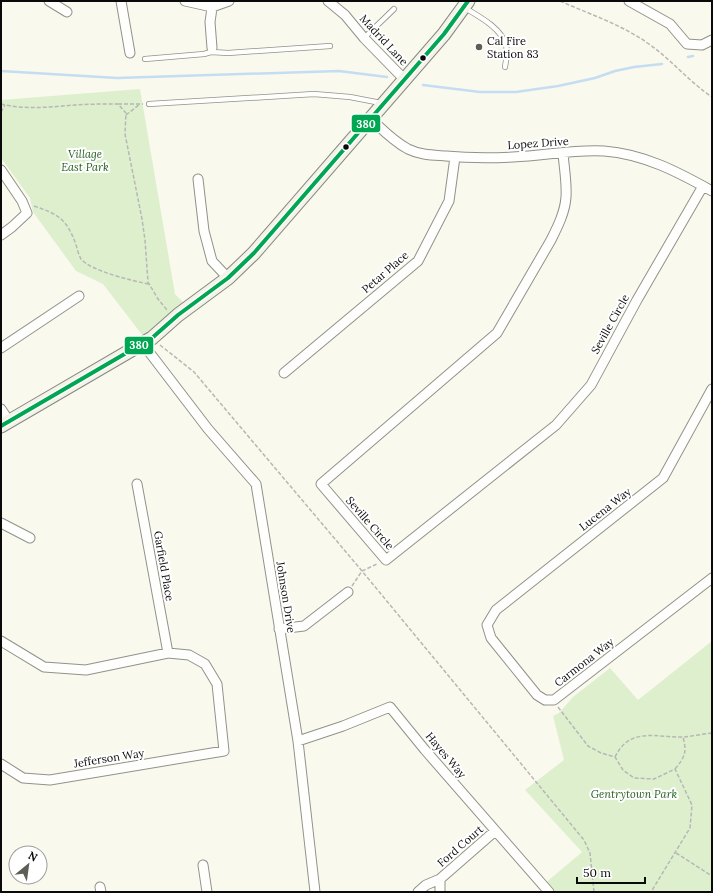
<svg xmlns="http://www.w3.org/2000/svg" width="713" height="893" font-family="Lora,serif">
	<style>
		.green { fill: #deefce }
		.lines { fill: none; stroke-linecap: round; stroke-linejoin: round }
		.stream { stroke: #c5ddf2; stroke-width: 2.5 }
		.lane-casing { stroke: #92928c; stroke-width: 6 }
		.street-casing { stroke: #92928c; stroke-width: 11 }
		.secondary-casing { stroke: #888883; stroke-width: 15 }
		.path { stroke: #b7b7b5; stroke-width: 1.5; stroke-dasharray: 4 2; stroke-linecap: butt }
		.lane { stroke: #fefefc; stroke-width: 4.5 }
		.street { stroke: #fefefc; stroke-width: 9 }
		.secondary { stroke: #f3f4e7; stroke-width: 13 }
		.bus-1-casing { stroke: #fff; stroke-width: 7 }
		.bus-1 { stroke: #00a651; stroke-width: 4 }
		.poi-dot { fill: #5e5e59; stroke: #fff; stroke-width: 1.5 }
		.bus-dot { fill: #0a0a0a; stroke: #fff; stroke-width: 1.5 }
		.labels { text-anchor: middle; stroke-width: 4; stroke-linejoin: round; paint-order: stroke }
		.street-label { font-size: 11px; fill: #0a0a0a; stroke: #fff }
		.poi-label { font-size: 11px; fill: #0a0a0a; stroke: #fff; text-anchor: start }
		.park-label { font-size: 11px; font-style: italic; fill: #235f1e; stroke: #fff }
		.line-badge { stroke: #fff; stroke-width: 1.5 }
		.badge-label { font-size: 11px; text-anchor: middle; font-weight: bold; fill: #fff }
	</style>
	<rect width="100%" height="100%" fill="#f9f9ed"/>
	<path class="green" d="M140,89L175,294L184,303L143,336L103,284L76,271L33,212L30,198L1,158V100Z
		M712,641V892H549L543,885L582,852L525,790L564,760L553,716L559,713L573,697L610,668L638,700Z"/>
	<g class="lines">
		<path class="stream" d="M688,57L693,56
			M1,71L117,78L339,71L387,77
			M423,85L480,92H516L558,86L595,78L615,71L634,67L662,64"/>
		<defs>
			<path id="lane" d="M465,8C480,17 501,28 506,45C508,52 506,60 505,67
				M364,38L394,9
				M211,52L228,53L330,46
				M145,59L204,54L211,52L212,49
				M149,104L314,94L350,97L381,103"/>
			<path id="street" d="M49,1L67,12
				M121,1L130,53
				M185,1L212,7
				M328,1L345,15L364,38L405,80
				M629,1L670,24L687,44L702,45L712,40
				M212,7L229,1
				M212,48L210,22L213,1
				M370,118C382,129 393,141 408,149C420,155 433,155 446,156C468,158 491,158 513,157C544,156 574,149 604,151C644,154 678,172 712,191
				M563,153C564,167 567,183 566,197C565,212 558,226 551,240L497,333L321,484L386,560L556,425L591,385L637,300L703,186
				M1,170L22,201L27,213L12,227L1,235
				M198,179L204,231L212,261L228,278
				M143,344L208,429L256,484L298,741L315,892
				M1,348L79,296
				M284,373L418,261L449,201L455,157
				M712,389L663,478L496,610L487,625L491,638L537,695L545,700H554L712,578
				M1,409L9,421
				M137,484L168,653
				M1,523L30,538
				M279,629L304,626L348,592
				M1,641L44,667L86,670L168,653L189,655L205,664L217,684L224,751L50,780L23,778L1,764
				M298,741L343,726L390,707L425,750L549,892
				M203,865L207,892
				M440,879V892
				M100,887L101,892
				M418,892L426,885L440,879L495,831"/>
			<path id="secondary" d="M1,426L152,338L178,315L228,278L254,253L444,34L468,1"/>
		</defs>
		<use href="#lane" class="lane-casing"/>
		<use href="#street" class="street-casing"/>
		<use href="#secondary" class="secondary-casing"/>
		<path class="path" d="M560,1C589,14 620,24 646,42C670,58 688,81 712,97
			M1,104C25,110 50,107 75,105C89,104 104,104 118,104L126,113L125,134L142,219L145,240L148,282L158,299L167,310
			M118,104H143
			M1,112L5,105
			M126,115L140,104
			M34,206C57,214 66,218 75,242C77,247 78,254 81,259C91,271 133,281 149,284
			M160,345L194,372L362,571L584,840L590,853L594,892
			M352,586L362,571L377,564
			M558,707L588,746L601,753L615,757L623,770L634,778L654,779L675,769L692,805L690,828L651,892
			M615,757C630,726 657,738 684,737C693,736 703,734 712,733
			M675,769C685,757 687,752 683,737
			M676,853L712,876"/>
		<use href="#lane" class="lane"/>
		<use href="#street" class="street"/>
		<use href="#secondary" class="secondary"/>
		<defs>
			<path id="bus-1" d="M1,426L152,338L178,315L228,278L254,253L444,34L468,1"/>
		</defs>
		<use href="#bus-1" class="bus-1-casing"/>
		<use href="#bus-1" class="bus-1"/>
	</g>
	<circle class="poi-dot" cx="479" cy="47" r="4"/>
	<g class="bus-dot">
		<circle cx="423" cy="58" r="3.5"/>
		<circle cx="346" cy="147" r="3.5"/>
	</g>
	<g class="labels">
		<g class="street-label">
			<text transform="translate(384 40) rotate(47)" y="4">Madrid Lane</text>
			<text transform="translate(538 143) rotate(-4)" y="4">Lopez Drive</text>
			<text transform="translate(385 272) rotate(-41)" y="4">Petar Place</text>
			<text transform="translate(610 324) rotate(-61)" y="4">Seville Circle</text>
			<text transform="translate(605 509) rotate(-38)" y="4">Lucena Way</text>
			<text transform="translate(370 523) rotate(49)" y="4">Seville Circle</text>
			<text transform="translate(164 566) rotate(80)" y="4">Garfield Place</text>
			<text transform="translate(286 597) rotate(81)" y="4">Johnson Drive</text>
			<text transform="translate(584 662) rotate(-38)" y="4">Carmona Way</text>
			<text transform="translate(446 755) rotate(50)" y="4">Hayes Way</text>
			<text transform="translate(109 758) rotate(-9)" y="4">Jefferson Way</text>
			<text transform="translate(460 846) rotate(-41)" y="4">Ford Court</text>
		</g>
		<g class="poi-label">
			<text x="487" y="45">Cal Fire<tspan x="487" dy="13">Station 83</tspan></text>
		</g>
		<g class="park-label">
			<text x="85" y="158">Village<tspan x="85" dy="13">East Park</tspan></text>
			<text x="634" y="798">Gentrytown Park</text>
		</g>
	</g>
	<g class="line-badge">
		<rect x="351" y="114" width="30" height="19" rx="4" fill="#00a651"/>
		<rect x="124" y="336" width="30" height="19" rx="4" fill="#00a651"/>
	</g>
	<g class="badge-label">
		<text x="366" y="128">380</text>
		<text x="139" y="349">380</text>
	</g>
	<rect width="713" height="893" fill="none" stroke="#0a0a0a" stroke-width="4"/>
	<g transform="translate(28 865) rotate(29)"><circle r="19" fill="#ffffff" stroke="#9d9d9d"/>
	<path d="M0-3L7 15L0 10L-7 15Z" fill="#5e5e59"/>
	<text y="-6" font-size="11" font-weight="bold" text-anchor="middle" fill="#0a0a0a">N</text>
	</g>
	<path d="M577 877v6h68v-6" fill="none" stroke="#0a0a0a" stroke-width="2"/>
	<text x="583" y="877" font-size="12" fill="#0a0a0a" stroke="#ffffff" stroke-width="3" paint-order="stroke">50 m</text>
</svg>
